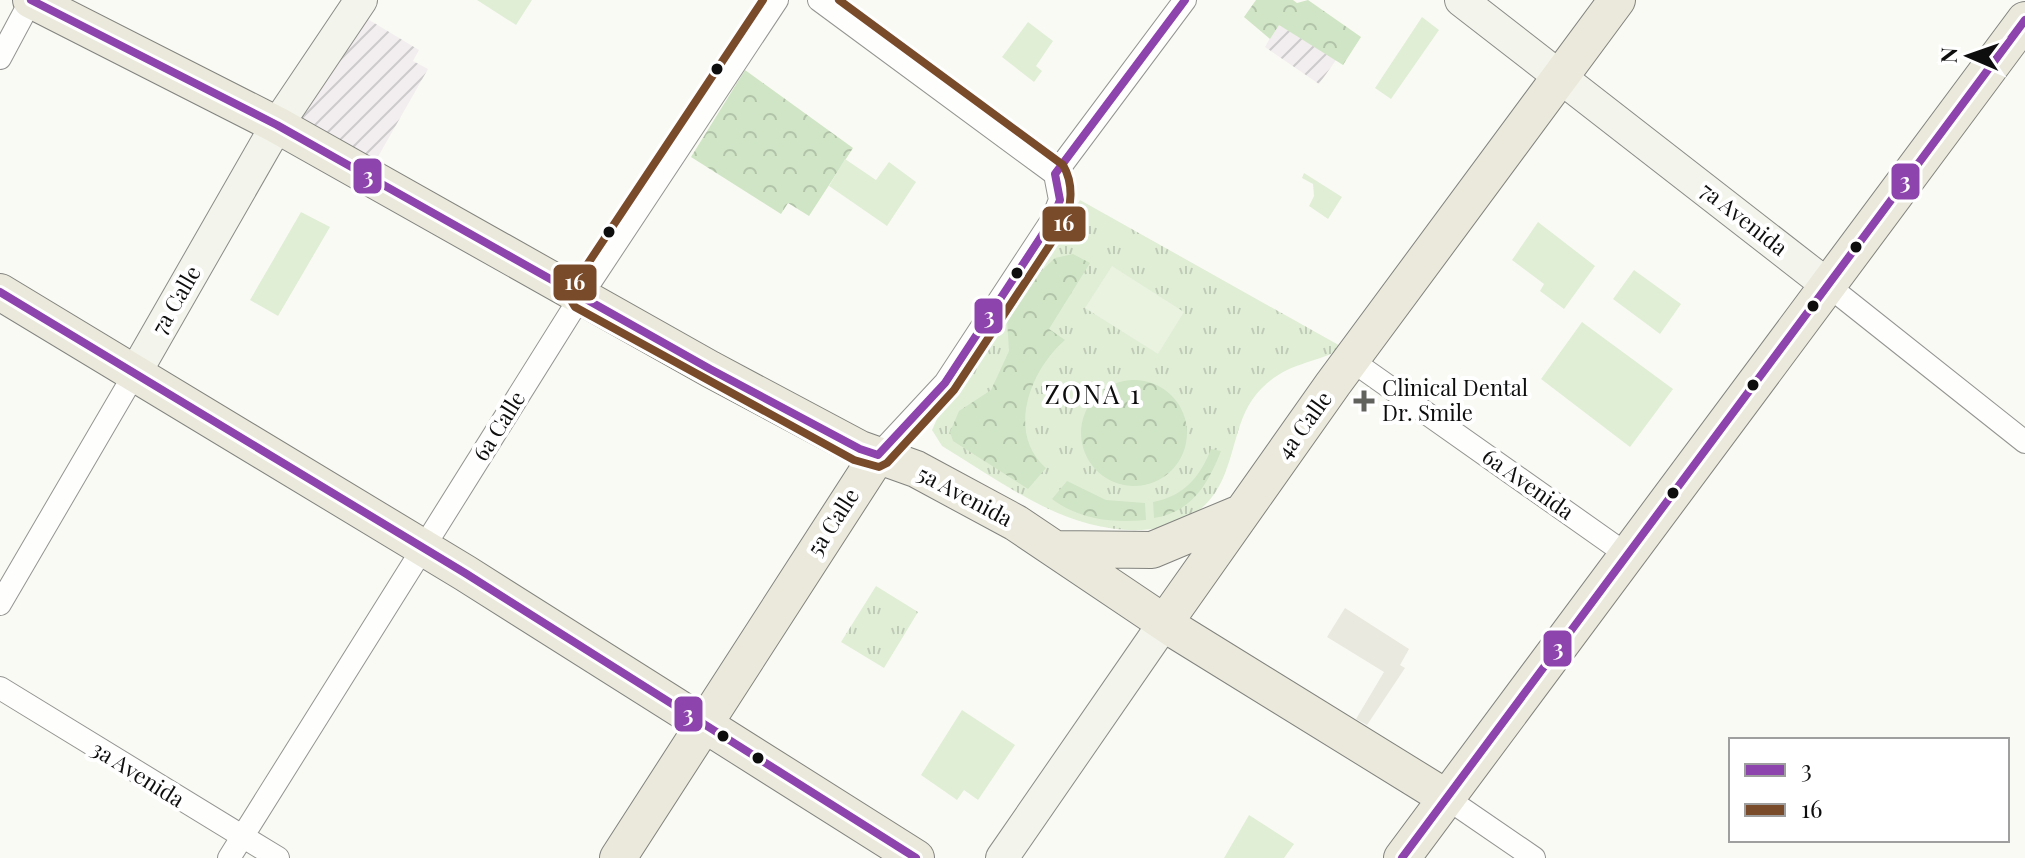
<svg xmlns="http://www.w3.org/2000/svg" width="2025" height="858" font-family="'Playfair Display',serif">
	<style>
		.industrial { fill: url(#industrial-furrows) }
		.grass { fill: url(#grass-tufts) }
		.forest { fill: url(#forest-crowns) }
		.garden { fill: #e0eed6 }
		.pitch { fill: #eaf2e0 }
		.plaza { fill: #eae9e0 }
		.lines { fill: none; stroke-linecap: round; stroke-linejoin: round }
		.street-casing { stroke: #949492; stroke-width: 24 }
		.secondary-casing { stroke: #8b8b88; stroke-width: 34 }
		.primary-casing { stroke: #82827f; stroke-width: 38 }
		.street { stroke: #fefefd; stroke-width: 22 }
		.secondary { stroke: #f3f4eb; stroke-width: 32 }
		.primary { stroke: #eae9db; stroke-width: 36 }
		.bus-1-casing { stroke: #fff; stroke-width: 14 }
		.bus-2-casing { stroke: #fff; stroke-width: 14 }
		.bus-1 { stroke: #8e44ad; stroke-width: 8 }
		.bus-2 { stroke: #7a4b2a; stroke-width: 8 }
		.bus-dot { fill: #0e0e0e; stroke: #fff; stroke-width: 3 }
		.poi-dot { fill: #61615e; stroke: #fff; stroke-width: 3 }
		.labels { text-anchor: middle; stroke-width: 8; stroke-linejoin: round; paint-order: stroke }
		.street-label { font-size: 22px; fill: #0e0e0e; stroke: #fff }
		.poi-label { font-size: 22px; fill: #0e0e0e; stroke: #fff; text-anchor: start }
		.quarter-label { font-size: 26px; letter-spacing: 2px; fill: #0e0e0e; stroke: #fff }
		.line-badge { stroke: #fff; stroke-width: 3 }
		.badge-label { font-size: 22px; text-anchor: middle; font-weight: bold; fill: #fff }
	</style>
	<defs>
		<pattern id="industrial-furrows" width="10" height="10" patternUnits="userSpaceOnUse" patternTransform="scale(2)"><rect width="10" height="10" fill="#f2eeef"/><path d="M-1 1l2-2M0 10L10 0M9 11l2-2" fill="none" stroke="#cecbcc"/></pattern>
		<pattern id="grass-tufts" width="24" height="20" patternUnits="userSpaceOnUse" patternTransform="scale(2)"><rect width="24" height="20" fill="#e0eed6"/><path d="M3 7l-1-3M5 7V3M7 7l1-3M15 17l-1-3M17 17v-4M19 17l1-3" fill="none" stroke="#bfcbb6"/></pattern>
		<pattern id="forest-crowns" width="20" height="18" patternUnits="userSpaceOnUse" patternTransform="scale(2)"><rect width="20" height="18" fill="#d0e5c5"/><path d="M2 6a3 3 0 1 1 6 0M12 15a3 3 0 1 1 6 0" fill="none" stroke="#b1c3a8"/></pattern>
	</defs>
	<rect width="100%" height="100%" fill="#fafaf4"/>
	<path class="industrial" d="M366,18L419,50L413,61L428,69L375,162L298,119Z
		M1278,24L1336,60L1319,84L1265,47Z"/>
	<path class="grass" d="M1080,200L1344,348C1314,364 1288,362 1262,388C1233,416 1237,460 1215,493C1197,519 1172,528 1142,530C1066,533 1005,484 942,446L932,430L941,410Z
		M876,586L918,612L884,668L841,642Z"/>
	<path class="forest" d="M1256,0H1293L1297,3L1308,0L1361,37L1343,65L1279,25L1270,39L1244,17Z
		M745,70L853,148L809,216L788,203L781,214L691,157Z
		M1073,254L1090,263L1049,329L1065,340C1030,370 1006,433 1046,468L1028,489L953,441L950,432L959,411L991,390L1009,351L1007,320L1035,277L1055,258Z
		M1081 433a53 53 0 1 1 106 0a53 53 0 1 1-106 0Z
		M1211,449L1221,451C1208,484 1192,512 1154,518L1153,502C1184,496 1200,477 1211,449Z
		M1067,481L1106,500L1145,503L1146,520C1112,523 1080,520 1052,499Z"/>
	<path class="garden" d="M477,0H532L516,25Z
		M1422,17L1439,30L1391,99L1375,88Z
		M1028,22L1053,41L1036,66L1042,71L1034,82L1002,57Z
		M845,159L876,180L889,162L916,182L887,226L829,186Z
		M1304,173L1342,197L1328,219L1309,206L1314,196L1313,184L1302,178Z
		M301,212L330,227L278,316L250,300Z
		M1538,222L1595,266L1564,309L1540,291L1544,284L1512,260Z
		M1634,270L1681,304L1660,334L1613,299Z
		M1582,322L1673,389L1630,447L1541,379Z
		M962,710L1015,745L978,800L964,790L957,800L921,775Z
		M1249,815L1294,844L1284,858H1224Z"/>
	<path class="pitch" d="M1112,266L1184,312L1158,354L1085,308Z"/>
	<path class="plaza" d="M1345,608L1409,649L1400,665L1405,668L1367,725L1356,719L1384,672L1327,637Z"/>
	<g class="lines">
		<defs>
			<path id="street" d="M819,0L1055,174
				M0,58L31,0
				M1826,284L2025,442
				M1351,360L1626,554
				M878,455L945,383L1052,220L1060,200L1055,174L1185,0
				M0,604L135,373
				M0,688L278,858
				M1445,797L1534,858
				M229,858L581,296L777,0"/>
			<path id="secondary" d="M1461,0L1826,284
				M135,373L277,125L361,0
				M1002,858L1165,622"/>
			<path id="primary" d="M31,0L277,125L710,369L860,449L916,469L1016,523L1178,632L1445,797
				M0,292L465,573L916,858
				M1057,549L1152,550L1238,514
				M1165,622L1333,384L1617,0
				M618,858L878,455
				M1402,858L2025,20"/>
		</defs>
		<use href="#street" class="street-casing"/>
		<use href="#secondary" class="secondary-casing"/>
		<use href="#primary" class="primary-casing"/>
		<use href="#street" class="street"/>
		<use href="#secondary" class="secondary"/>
		<use href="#primary" class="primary"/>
		<defs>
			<path id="bus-1" d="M31,0L277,125L710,369L860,449L878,455L945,383L1052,220L1060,200L1055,174L1185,0
				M0,292L465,573L916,858
				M1402,858L2025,20"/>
			<path id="bus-2" d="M763,0L571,289L570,299L575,307L854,460L879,467L887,463L954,390L1063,225C1072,207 1074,184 1063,165L839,0"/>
		</defs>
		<use href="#bus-1" class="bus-1-casing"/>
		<use href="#bus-2" class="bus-2-casing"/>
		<use href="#bus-1" class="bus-1"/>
		<use href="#bus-2" class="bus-2"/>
	</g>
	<g class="bus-dot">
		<circle cx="717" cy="69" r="7"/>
		<circle cx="609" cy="232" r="7"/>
		<circle cx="1856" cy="247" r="7"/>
		<circle cx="1017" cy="273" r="7"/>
		<circle cx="1813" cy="306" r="7"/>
		<circle cx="1753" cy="385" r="7"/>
		<circle cx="1673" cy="493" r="7"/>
		<circle cx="723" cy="736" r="7"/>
		<circle cx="758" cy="758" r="7"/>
	</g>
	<path class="poi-dot" d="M1360 389h8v8h8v8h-8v8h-8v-8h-8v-8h8z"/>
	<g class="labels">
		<g class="street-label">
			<text transform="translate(1744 219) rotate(38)" y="8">7a Avenida</text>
			<text transform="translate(176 300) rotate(-60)" y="8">7a Calle</text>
			<text transform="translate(1304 425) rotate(-54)" y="8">4a Calle</text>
			<text transform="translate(499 426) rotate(-58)" y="8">6a Calle</text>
			<text transform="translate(1528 484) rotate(35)" y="8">6a Avenida</text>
			<text transform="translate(965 496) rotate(28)" y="8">5a Avenida</text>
			<text transform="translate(833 522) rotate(-57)" y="8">5a Calle</text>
			<text transform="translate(138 774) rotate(32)" y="8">3a Avenida</text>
		</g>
		<g class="poi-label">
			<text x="1382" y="396">Clinical Dental<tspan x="1382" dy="25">Dr. Smile</tspan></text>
		</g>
		<g class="quarter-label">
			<text x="1093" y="404">ZONA 1</text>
		</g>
	</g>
	<g class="line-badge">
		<rect x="352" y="157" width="31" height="38" rx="8" fill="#8e44ad"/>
		<rect x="1890" y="162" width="31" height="39" rx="8" fill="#8e44ad"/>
		<rect x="1041" y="205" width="46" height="38" rx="8" fill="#7a4b2a"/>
		<rect x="552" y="263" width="46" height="39" rx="8" fill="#7a4b2a"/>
		<rect x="973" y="297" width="31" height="38" rx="8" fill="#8e44ad"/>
		<rect x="1542" y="629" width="31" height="39" rx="8" fill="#8e44ad"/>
		<rect x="673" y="695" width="31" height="38" rx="8" fill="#8e44ad"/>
	</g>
	<g class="badge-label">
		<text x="368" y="184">3</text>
		<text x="1905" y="189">3</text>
		<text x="1064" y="231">16</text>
		<text x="575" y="290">16</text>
		<text x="989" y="324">3</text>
		<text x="1558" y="656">3</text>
		<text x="688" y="722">3</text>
	</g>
	<rect x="1729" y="738" width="280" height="104" fill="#ffffff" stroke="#9f9f9f" stroke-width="2"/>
	<rect x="1745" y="764" width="40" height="12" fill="#8e44ad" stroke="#9f9f9f" stroke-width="2"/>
	<text x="1801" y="778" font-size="24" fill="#0e0e0e">3</text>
	<rect x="1745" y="804" width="40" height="12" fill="#7a4b2a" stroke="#9f9f9f" stroke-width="2"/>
	<text x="1801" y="818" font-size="24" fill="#0e0e0e">16</text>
	<g transform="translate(1969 56) rotate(272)" stroke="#ffffff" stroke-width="6" paint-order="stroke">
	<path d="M0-6L14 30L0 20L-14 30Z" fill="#0e0e0e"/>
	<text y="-12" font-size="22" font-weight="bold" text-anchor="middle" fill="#0e0e0e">N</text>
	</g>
</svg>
